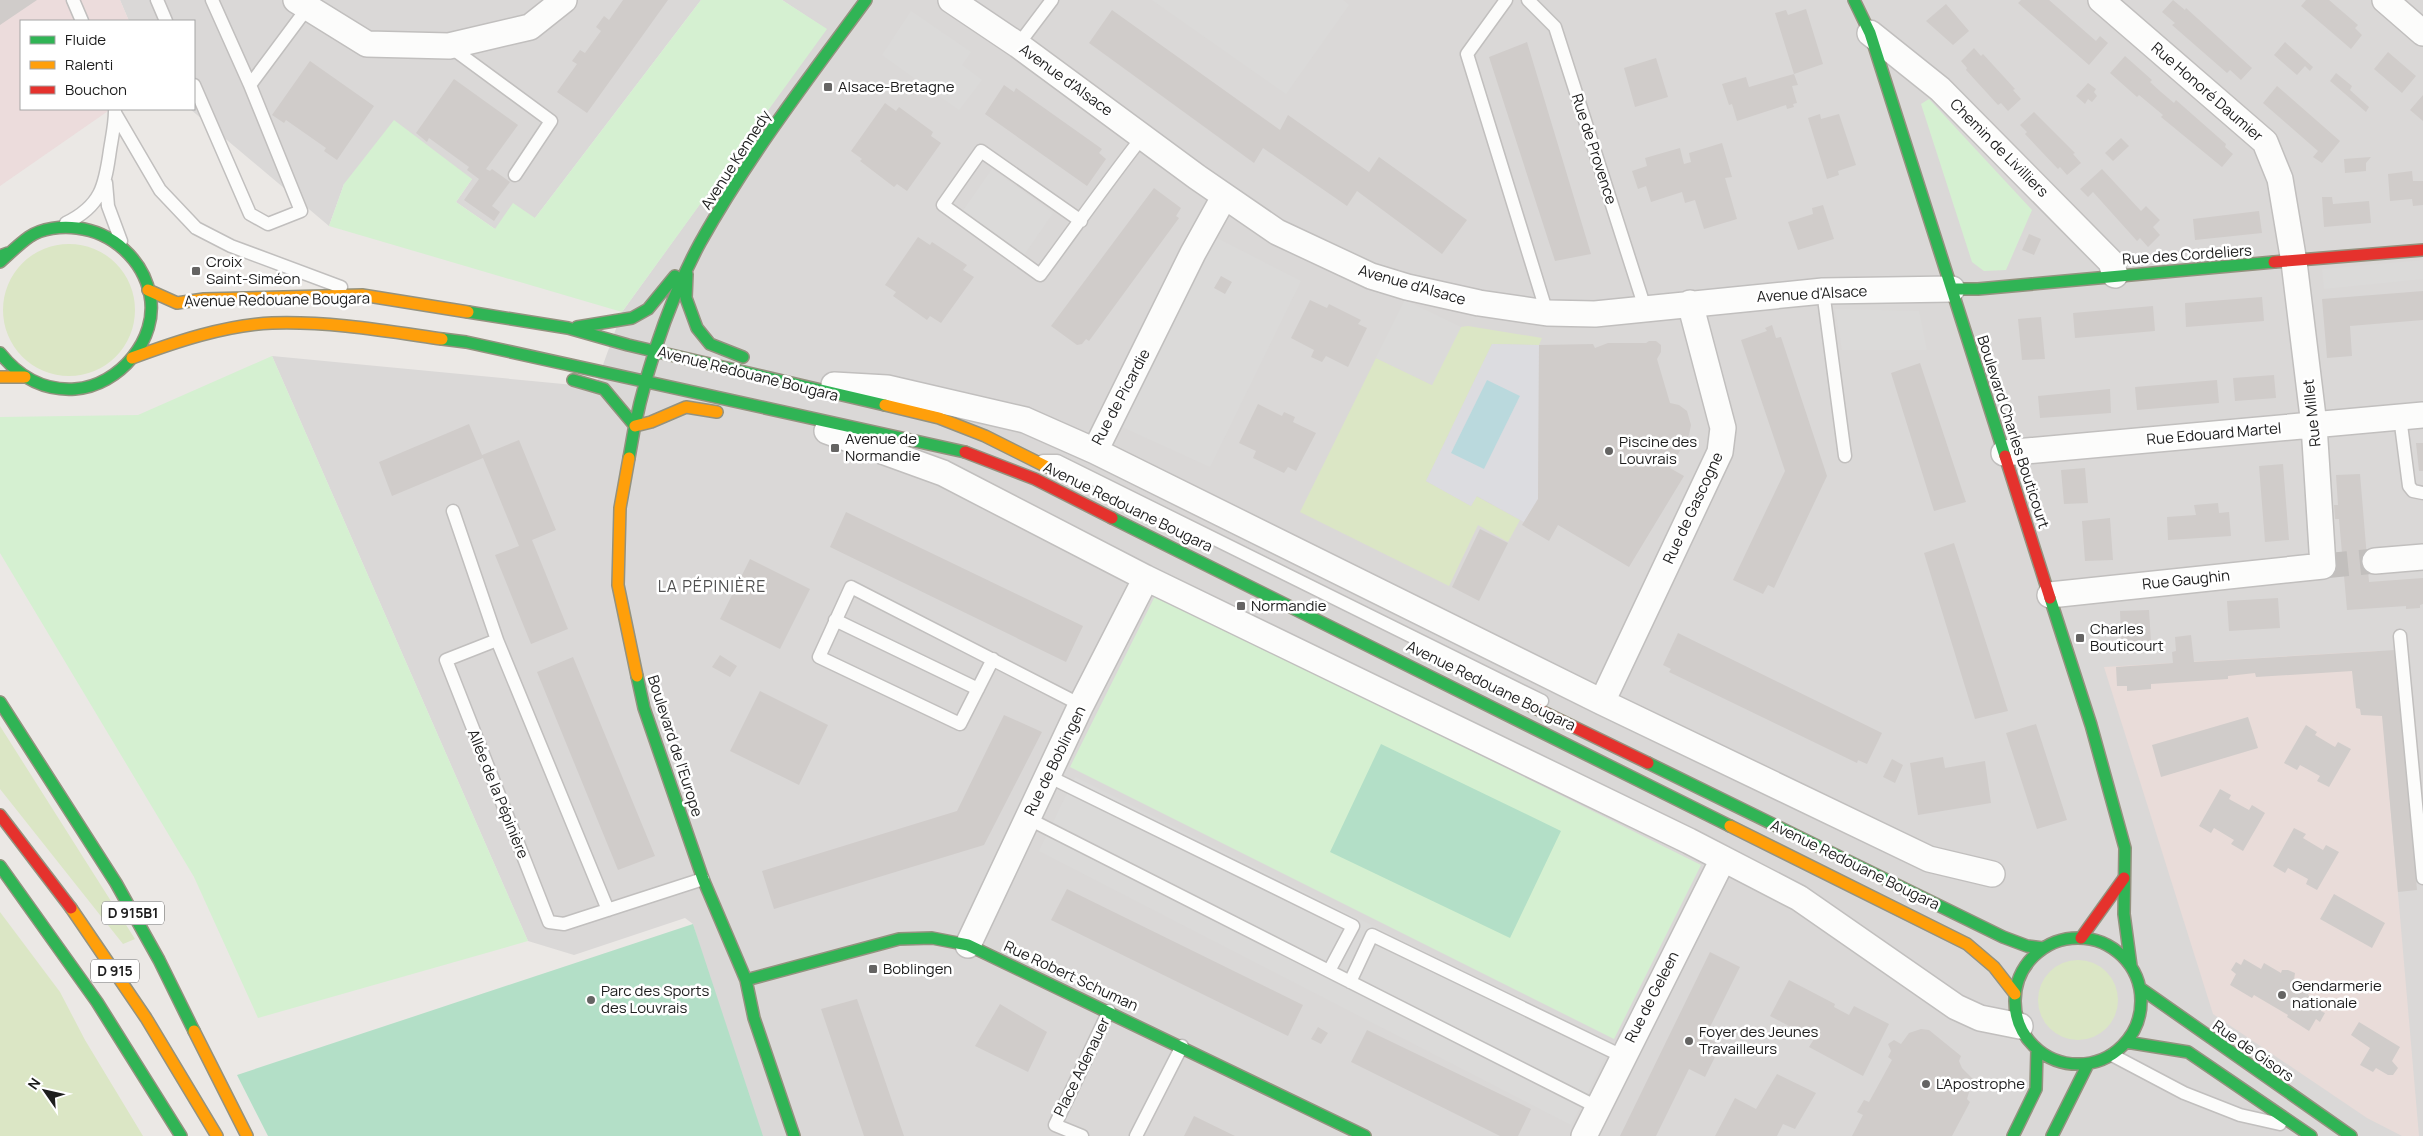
<svg xmlns="http://www.w3.org/2000/svg" width="2423" height="1136" font-family="Manrope,sans-serif">
	<style>
		.residential { fill: #dad8d7 }
		.commercial { fill: #ecdcdc }
		.military { fill: #e9dcd9 }
		.grass { fill: #dbe6c5 }
		.park { fill: #d5f0d1 }
		.pitch { fill: #b3dfc7 }
		.parking { fill: #dbdad9 }
		.plaza { fill: #dcdce0 }
		.water { fill: #bad9dd }
		.building { fill: #d0ccca }
		.lines { fill: none; stroke-linecap: round; stroke-linejoin: round }
		.street-tunnel { stroke: #c2bfbd; stroke-width: 25; stroke-dasharray: 25 12; stroke-linecap: butt }
		.lane-casing { stroke: #c1bfbe; stroke-width: 15 }
		.street-casing { stroke: #c1bfbe; stroke-width: 28 }
		.fast-casing { stroke: #94927f; stroke-width: 14 }
		.slow-casing { stroke: #94927f; stroke-width: 14 }
		.jam-casing { stroke: #94927f; stroke-width: 14 }
		.lane { stroke: #fcfcfb; stroke-width: 12 }
		.street { stroke: #fcfcfb; stroke-width: 25 }
		.fast { stroke: #30b455; stroke-width: 11 }
		.slow { stroke: #ff9f0a; stroke-width: 11 }
		.jam { stroke: #e5322d; stroke-width: 11 }
		.poi-dot { fill: #656463; stroke: #fff; stroke-width: 2 }
		.labels { text-anchor: middle; stroke-width: 5; stroke-linejoin: round; paint-order: stroke }
		.shield { fill: #fff; stroke: #616161; stroke-width: 1 }
		.shield-label { font-size: 14px; font-weight: bold; fill: #1d1d1d }
		.street-label { font-size: 15px; fill: #1d1d1d; stroke: #fff }
		.poi-label { font-size: 15px; fill: #1d1d1d; stroke: #fff; text-anchor: start }
		.neighbourhood-label { font-size: 16px; letter-spacing: 1px; fill: #505050; stroke: #fff }
	</style>
	<rect width="100%" height="100%" fill="#ebe8e5"/>
	<path class="residential" d="M120,0H701L535,218L495,229L456,202L472,179L344,184L329,226L190,109H194V21H129Z
		M782,0H2423V1136H757L693,924L685,918L574,955L528,941L272,356L595,387L622,312L826,29Z"/>
	<path class="commercial" d="M0,0H120L129,21H21V109H111L0,186Z"/>
	<path class="military" d="M2377,651L2419,1136H2402L2367,1118L2213,1014L2104,667Z"/>
	<path class="grass" d="M3 310a66 66 0 1 1 132 0a66 66 0 1 1-132 0Z
		M1468,326L1542,338L1539,345L1492,344L1426,481L1471,506L1476,496L1520,520L1508,542L1478,525L1449,586L1300,512L1376,358L1432,385L1461,327Z
		M0,726L135,939L123,944L0,789Z
		M0,912L60,992L85,1040L143,1136H0Z
		M2038 1000a40 40 0 1 1 80 0a40 40 0 1 1-80 0Z"/>
	<path class="park" d="M701,0H782L827,29L622,312L329,226L344,184L394,120L472,179L456,202L495,229L513,203L535,218Z
		M1929,99L2032,210L2006,270L1984,271L1972,262L1921,104Z
		M272,356L528,941L258,1018L194,877L0,553V417L138,415Z
		M1156,594L1701,865L1614,1039L1070,767Z"/>
	<path class="pitch" d="M1381,744L1561,831L1510,938L1330,852Z
		M693,924L763,1136H268L237,1075Z"/>
	<path class="parking" d="M1152,0H1343L1349,5L1286,94Z
		M911,11L971,52L962,65L982,80L959,110L882,55Z
		M992,169L1053,213L1024,255L962,212Z
		M1213,236L1301,281L1210,467L1120,426Z
		M2423,260V279L2324,289L2322,269Z
		M1405,300L1461,327L1432,385L1376,358Z
		M1835,309L1919,311L1927,350H1842Z
		M1075,777L1611,1045L1571,1125L1039,851Z"/>
	<path class="plaza" d="M1492,344L1539,345L1538,499L1524,522L1477,496L1471,506L1426,481Z"/>
	<path class="water" d="M1487,380L1520,396L1484,469L1451,453Z"/>
	<path class="building" d="M0,0H37L0,25Z
		M623,0H668L587,113L557,92L577,64L572,61L580,50L585,53L601,31L596,27L604,16L609,20Z
		M2021,0H2049L2096,41L2100,36L2108,43L2089,65L2018,3Z
		M2173,0L2185,10L2186,8L2252,68L2241,80L2230,70L2227,73L2172,25L2175,23L2162,12Z
		M2306,0H2329L2358,25L2355,28L2362,35L2351,49L2301,6Z
		M1946,4L1969,31L1953,45L1926,21Z
		M1806,9L1823,64L1794,74L1775,13L1786,10L1788,15Z
		M1112,10L1280,130L1288,115L1369,172L1379,157L1467,220L1442,254L1357,191L1347,206L1263,148L1254,163L1089,43Z
		M1527,42L1591,254L1555,261L1489,57Z
		M2285,42L2313,67L2310,71L2305,66L2297,75L2274,55Z
		M1974,48L1981,56L1983,54L2015,89L2013,90L2021,99L2008,111L2001,103L1998,105L1966,70L1967,68L1961,61Z
		M2388,52L2416,76L2402,93L2374,69Z
		M2125,56L2152,80L2150,82L2161,92L2174,103L2176,100L2226,144L2225,147L2233,154L2222,167L2161,117L2163,115L2139,95L2137,97L2110,73Z
		M1656,58L1668,97L1635,107L1624,68Z
		M310,61L374,106L337,160L324,151L326,148L286,120L284,123L272,115Z
		M2336,73L2352,86L2350,90L2369,107L2366,112L2330,81Z
		M1794,74L1798,85L1792,86L1797,103L1793,104L1794,107L1787,109L1786,105L1737,121L1732,104L1729,105L1722,84L1746,77L1749,87Z
		M454,79L518,125L486,169L490,171L492,169L510,182L492,206L500,212L494,221L464,200L479,179L467,170L469,167L429,138L427,142L416,133Z
		M2088,83L2096,89L2094,92L2097,96L2092,102L2088,99L2085,104L2076,96Z
		M1004,85L1014,92L1016,88L1102,149L1099,153L1106,159L1087,186L985,114Z
		M2277,86L2340,141L2322,163L2313,157L2318,151L2263,103Z
		M2423,95V121L2410,110Z
		M885,103L896,111L899,107L933,132L931,136L941,143L907,191L897,184L894,187L860,161L862,159L851,151Z
		M2034,112L2075,153L2073,154L2081,163L2067,175L2060,167L2058,169L2025,134L2027,132L2020,125Z
		M1820,114L1821,119L1839,114L1856,165L1838,171L1839,175L1827,179L1808,118Z
		M2121,138L2129,146L2113,161L2105,153Z
		M1722,143L1732,177L1725,178L1737,219L1704,229L1695,200L1685,203L1682,192L1651,202L1646,186L1638,189L1632,171L1647,166L1645,158L1680,148L1684,164L1691,162L1689,153Z
		M2371,157L2366,163V171L2345,173L2344,159Z
		M2102,169L2141,211L2146,206L2160,220L2153,227L2160,235L2148,247L2140,238L2137,241L2093,192L2088,197L2080,189Z
		M2412,171L2413,181H2423V205L2413,206L2412,199L2390,201L2388,174Z
		M1154,188L1181,208L1176,216L1179,218L1089,341L1086,339L1082,344L1077,345L1051,326Z
		M2322,197H2332L2333,204L2369,201L2371,223L2324,227Z
		M1823,205L1834,239L1798,250L1788,222L1813,214L1812,208Z
		M2259,211L2262,233L2195,240L2193,219Z
		M2029,234L2041,239L2034,255L2022,250Z
		M918,237L930,245L932,242L967,265L963,270L974,277L941,323L930,316L927,320L893,296L896,292L885,285Z
		M1221,276L1232,282L1225,294L1214,288Z
		M2423,291V320L2350,326L2352,356L2327,358L2322,299Z
		M2262,297L2264,321L2186,327L2185,303Z
		M1310,300L1327,308L1329,304L1361,320L1358,324L1367,328L1348,367L1326,356L1322,362L1311,357L1314,350L1291,338Z
		M2153,306L2155,331L2075,338L2073,313Z
		M2041,317L2045,359L2022,360L2018,319Z
		M1772,325L1776,338L1781,337L1827,476L1774,588L1768,585L1763,594L1733,580L1785,471L1741,340L1767,331L1765,328Z
		M1649,341H1656L1661,345V352L1657,359L1670,403L1679,405L1687,411L1691,425L1689,435L1670,468L1684,476L1629,567L1558,525L1549,541L1522,525L1538,499L1539,345L1593,344L1595,348L1608,343H1646Z
		M1920,363L1966,502L1934,511L1891,373Z
		M2274,375L2276,398L2235,401L2233,378Z
		M2217,380L2219,403L2137,410L2135,387Z
		M2110,389L2111,413L2040,418L2038,396Z
		M1258,404L1282,416L1284,412L1295,417L1293,422L1316,433L1296,471L1288,467L1284,473L1253,458L1256,451L1239,443Z
		M469,424L482,455L519,440L556,530L532,540L568,629L531,644L495,555L519,546L483,458L392,496L379,462Z
		M2416,443H2423V471H2419Z
		M2283,464L2289,540L2265,542L2259,466Z
		M2085,468L2088,503L2064,504L2061,470Z
		M2360,474L2369,582L2423,578V604L2420,605V608L2406,609V606L2347,610L2339,519H2335L2334,505H2338L2336,475Z
		M2218,503L2219,513L2229,512L2231,536L2168,540L2167,517L2196,515L2194,505Z
		M846,512L1083,626L1066,662L830,547Z
		M2110,518L2113,560L2085,561L2082,521Z
		M1480,529L1508,543L1479,601L1452,587Z
		M1954,543L2008,711L1975,719L1924,553Z
		M750,559L810,589L780,649L720,619Z
		M2278,598L2280,628L2229,631L2227,601Z
		M2149,610L2151,642H2143L2144,652L2122,654L2120,611Z
		M1678,633L1882,733L1867,764L1858,760L1857,763L1669,672L1671,669L1663,665Z
		M2191,635L2194,662L2396,650L2417,890L2398,892L2382,716L2361,715L2360,709L2356,708L2352,671L2256,677L2255,673L2228,676V679L2151,684V689L2127,691V686H2117L2116,667L2173,663L2172,652L2176,651L2175,637Z
		M720,655L737,666L730,677L712,667Z
		M573,657L655,856L618,870L537,672Z
		M760,691L828,725L799,785L730,751Z
		M1004,715L1042,732L984,845L774,909L762,871L957,811Z
		M2248,717L2258,748L2161,777L2152,745Z
		M2036,724L2067,820L2037,829L2006,733Z
		M2306,725L2317,732L2315,735L2335,747L2338,742L2351,749L2329,787L2317,781L2320,776L2300,765L2297,770L2284,763Z
		M1943,757L1945,768L1985,761L1991,803L1918,815L1910,763Z
		M1892,759L1903,765L1895,783L1883,777Z
		M2220,789L2231,795L2229,799L2249,810L2252,805L2265,813L2243,851L2231,844L2234,840L2214,828L2211,833L2199,826Z
		M2294,828L2306,834L2303,838L2323,850L2326,845L2339,852L2317,890L2306,884L2308,879L2288,868L2285,873L2273,866Z
		M1067,889L1303,1005L1288,1036L1051,920Z
		M2334,894L2385,923L2372,948L2320,919Z
		M1710,952L1740,967L1705,1037L1721,1045L1705,1077L1689,1069L1656,1136H1620Z
		M2244,959L2261,969L2264,963L2281,973L2282,970H2288L2295,973L2294,980L2312,990L2308,995L2324,1005L2321,1011L2325,1013L2320,1022L2316,1019L2309,1031L2287,1017L2288,1015L2254,995L2252,998L2230,985L2236,974L2231,970L2236,962L2241,965Z
		M1789,980L1835,1004L1834,1007L1849,1015L1854,1006L1889,1024L1863,1076L1809,1047L1814,1039L1770,1016Z
		M857,999L904,1136H864L821,1009Z
		M1000,1004L1047,1032L1028,1072L975,1046Z
		M2359,1022L2400,1047L2392,1061L2398,1068L2393,1075H2388L2376,1068L2373,1072L2360,1065L2370,1048L2351,1035Z
		M1318,1027L1328,1033L1321,1044L1311,1039Z
		M1921,1029L1929,1030L1961,1056L1959,1061L1962,1068L1973,1079L1967,1099L1970,1102L1952,1136H1852L1863,1115L1857,1112L1864,1100L1869,1102L1892,1060L1888,1057L1891,1051L1888,1044L1894,1040L1901,1044L1909,1033Z
		M1367,1030L1531,1109L1518,1136H1500L1351,1062Z
		M1777,1074L1816,1093L1795,1129L1783,1124L1777,1136H1715L1735,1098L1756,1109Z
		M1194,1116L1235,1136H1184Z"/>
	<g class="lines">
		<path class="street-tunnel" d="M2323,566L2375,561"/>
		<defs>
			<path id="lane" d="M73,0L82,21
				M157,0L166,21
				M1506,0L1467,54L1547,313
				M1528,0L1555,27L1645,308
				M1018,45L1052,0
				M449,46L551,121L515,175
				M194,85L250,214L268,224L301,211L250,85L212,0
				M250,85L308,7
				M115,113L160,190L196,228L231,246L341,287
				M106,183L108,206L121,241
				M1081,221L981,151L943,205L1040,275C1074,229 1107,182 1143,136
				M66,223C101,206 105,186 110,150C112,137 115,124 115,111
				M1823,291L1845,456
				M2400,417L2409,486L2413,491L2423,493
				M1043,461H1057L1542,701
				M453,511L497,640L446,660L549,922L564,924L703,879
				M835,620L978,689
				M2400,636L2423,878
				M497,640L608,910
				M993,659L960,724L819,657L851,587L1081,705
				M1048,776L1353,926L1329,971
				M1027,818L1597,1107
				M1350,982L1372,935L1622,1056
				M2112,1055L2184,1093L2240,1115L2280,1124
				M1082,1136L1055,1125L1109,1011
				M1136,1136L1182,1046"/>
			<path id="street" d="M296,0L367,44L449,46L530,27L564,0
				M951,0L1018,45L1197,177L1277,232L1371,276L1407,287L1479,303L1547,313L1595,314L1823,291L1952,289
				M2385,0L2423,33
				M1870,33L1940,89L2111,262L2115,275
				M834,385L887,388L1025,420L1095,451L1602,702L1929,859L1992,874
				M827,431L943,473L1146,578L1689,841L1799,898L1956,1007L1980,1018L2020,1026
				M1095,451L1193,253L1224,197
				M2004,453L2423,415
				M2375,561L2423,557
				M2050,595L2323,566L2314,425L2294,262L2280,179L2265,142L2101,0
				M1602,702L1720,452L1723,428L1690,303
				M968,945L1081,705L1146,578
				M1584,1136L1723,859"/>
			<path id="fast" d="M1854,0L1870,33L2005,456
				M0,256L8,253
				M0,262C9,254 19,244 29,237C42,228 62,226 77,228C112,232 143,259 150,295C159,339 119,386 75,389C44,391 19,377 0,353
				M687,274L686,298L697,328L710,344L743,357
				M1952,289H1978L2274,262
				M468,312L568,328L628,345L885,405
				M577,327L632,318L648,309L675,276
				M442,339L466,342L965,452
				M573,380L604,389L635,426
				M629,458C640,387 666,306 700,243C748,157 808,79 866,0
				M1112,518L1730,826
				M2050,598L2091,725L2125,848L2124,914L2131,966
				M637,676L644,708L703,879L746,980L754,1018L794,1136
				M0,702L116,883L159,960L194,1031
				M1648,763L2003,937L2027,946L2043,948
				M0,866L97,1002L181,1136
				M2015 1001a63 63 0 1 1 126 0a63 63 0 1 1-126 0Z
				M746,980L899,939L932,938L968,945L1365,1136
				M2140,988L2351,1136
				M2126,1042L2188,1052L2311,1136
				M2013,1136L2036,1089L2037,1049
				M2052,1136L2088,1064"/>
			<path id="slow" d="M148,290L177,303L204,299L362,295L468,312
				M132,358C175,342 225,325 272,323C329,321 386,331 442,339
				M0,377H25
				M885,405L939,418L985,436L1047,467
				M635,426L651,422L686,407L717,412
				M629,458L620,508L618,585L637,676
				M1730,826L1967,944L1994,967L2015,994
				M71,908L146,1018L217,1136
				M194,1031L247,1136"/>
			<path id="jam" d="M2274,262L2423,250
				M965,452L1035,479L1112,518
				M2005,456L2050,598
				M1531,706L1648,763
				M0,815L71,908
				M2081,938L2124,878"/>
		</defs>
		<use href="#lane" class="lane-casing"/>
		<use href="#street" class="street-casing"/>
		<use href="#fast" class="fast-casing"/>
		<use href="#slow" class="slow-casing"/>
		<use href="#jam" class="jam-casing"/>
		<use href="#lane" class="lane"/>
		<use href="#street" class="street"/>
		<use href="#fast" class="fast"/>
		<use href="#slow" class="slow"/>
		<use href="#jam" class="jam"/>
	</g>
	<g class="poi-dot">
		<rect x="823" y="82" width="10" height="10" rx="2.5"/>
		<rect x="191" y="266" width="10" height="10" rx="2.5"/>
		<rect x="830" y="443" width="10" height="10" rx="2.5"/>
		<circle cx="1609" cy="451" r="5"/>
		<rect x="1236" y="601" width="10" height="10" rx="2.5"/>
		<rect x="2075" y="633" width="10" height="10" rx="2.5"/>
		<rect x="868" y="964" width="10" height="10" rx="2.5"/>
		<circle cx="2282" cy="995" r="5"/>
		<circle cx="591" cy="1000" r="5"/>
		<circle cx="1689" cy="1041" r="5"/>
		<circle cx="1926" cy="1084" r="5"/>
	</g>
	<g class="labels">
		<g class="shield">
			<rect x="102" y="901.5" width="62" height="23" rx="4"/>
			<rect x="91" y="959.5" width="48" height="23" rx="4"/>
		</g>
		<g class="shield-label">
			<text x="133" y="918">D 915B1</text>
			<text x="115" y="976">D 915</text>
		</g>
		<g class="street-label">
			<text transform="translate(1066 80) rotate(36)" y="5">Avenue d'Alsace</text>
			<text transform="translate(2207 92) rotate(41)" y="5">Rue Honoré Daumier</text>
			<text transform="translate(1999 148) rotate(45)" y="5">Chemin de Livilliers</text>
			<text transform="translate(1594 149) rotate(72)" y="5">Rue de Provence</text>
			<text transform="translate(736 160) rotate(-57)" y="5">Avenue Kennedy</text>
			<text transform="translate(2187 255) rotate(-4)" y="5">Rue des Cordeliers</text>
			<text transform="translate(1412 285) rotate(16)" y="5">Avenue d'Alsace</text>
			<text transform="translate(1812 294) rotate(-3)" y="5">Avenue d'Alsace</text>
			<text transform="translate(277 300) rotate(-1)" y="5">Avenue Redouane Bougara</text>
			<text transform="translate(748 374) rotate(14)" y="5">Avenue Redouane Bougara</text>
			<text transform="translate(1121 397) rotate(-62)" y="5">Rue de Picardie</text>
			<text transform="translate(2312 413) rotate(-96)" y="5">Rue Millet</text>
			<text transform="translate(2013 432) rotate(72)" y="5">Boulevard Charles Bouticourt</text>
			<text transform="translate(2214 434) rotate(-5)" y="5">Rue Edouard Martel</text>
			<text transform="translate(1128 507) rotate(26)" y="5">Avenue Redouane Bougara</text>
			<text transform="translate(1693 508) rotate(-65)" y="5">Rue de Gascogne</text>
			<text transform="translate(2186 580) rotate(-6)" y="5">Rue Gaughin</text>
			<text transform="translate(1491 686) rotate(26)" y="5">Avenue Redouane Bougara</text>
			<text transform="translate(675 746) rotate(72)" y="5">Boulevard de l'Europe</text>
			<text transform="translate(1055 761) rotate(-64)" y="5">Rue de Boblingen</text>
			<text transform="translate(498 794) rotate(68)" y="5">Allée de la Pépinière</text>
			<text transform="translate(1855 865) rotate(26)" y="5">Avenue Redouane Bougara</text>
			<text transform="translate(1071 976) rotate(25)" y="5">Rue Robert Schuman</text>
			<text transform="translate(1652 997) rotate(-63)" y="5">Rue de Geleen</text>
			<text transform="translate(2253 1051) rotate(35)" y="5">Rue de Gisors</text>
			<text transform="translate(1082 1067) rotate(-64)" y="5">Place Adenauer</text>
		</g>
		<g class="poi-label">
			<text x="838" y="92">Alsace-Bretagne</text>
			<text x="206" y="267">Croix<tspan x="206" dy="17">Saint-Siméon</tspan></text>
			<text x="845" y="444">Avenue de<tspan x="845" dy="17">Normandie</tspan></text>
			<text x="1619" y="447">Piscine des<tspan x="1619" dy="17">Louvrais</tspan></text>
			<text x="1251" y="611">Normandie</text>
			<text x="2090" y="634">Charles<tspan x="2090" dy="17">Bouticourt</tspan></text>
			<text x="883" y="974">Boblingen</text>
			<text x="2292" y="991">Gendarmerie<tspan x="2292" dy="17">nationale</tspan></text>
			<text x="601" y="996">Parc des Sports<tspan x="601" dy="17">des Louvrais</tspan></text>
			<text x="1699" y="1037">Foyer des Jeunes<tspan x="1699" dy="17">Travailleurs</tspan></text>
			<text x="1936" y="1089">L'Apostrophe</text>
		</g>
		<g class="neighbourhood-label">
			<text x="712" y="592">LA PÉPINIÈRE</text>
		</g>
	</g>
	<rect x="20" y="20" width="175" height="90" fill="#ffffff" stroke="#a5a5a5"/>
	<rect x="30" y="36" width="25" height="8" fill="#30b455" stroke="#a5a5a5"/>
	<text x="65" y="45" font-size="15" fill="#1d1d1d">Fluide</text>
	<rect x="30" y="61" width="25" height="8" fill="#ff9f0a" stroke="#a5a5a5"/>
	<text x="65" y="70" font-size="15" fill="#1d1d1d">Ralenti</text>
	<rect x="30" y="86" width="25" height="8" fill="#e5322d" stroke="#a5a5a5"/>
	<text x="65" y="95" font-size="15" fill="#1d1d1d">Bouchon</text>
	<g transform="translate(45 1091) rotate(304)" stroke="#ffffff" stroke-width="4" paint-order="stroke">
	<path d="M0-4L9 19L0 12L-9 19Z" fill="#1d1d1d"/>
	<text y="-8" font-size="14" font-weight="bold" text-anchor="middle" fill="#1d1d1d">N</text>
	</g>
</svg>
